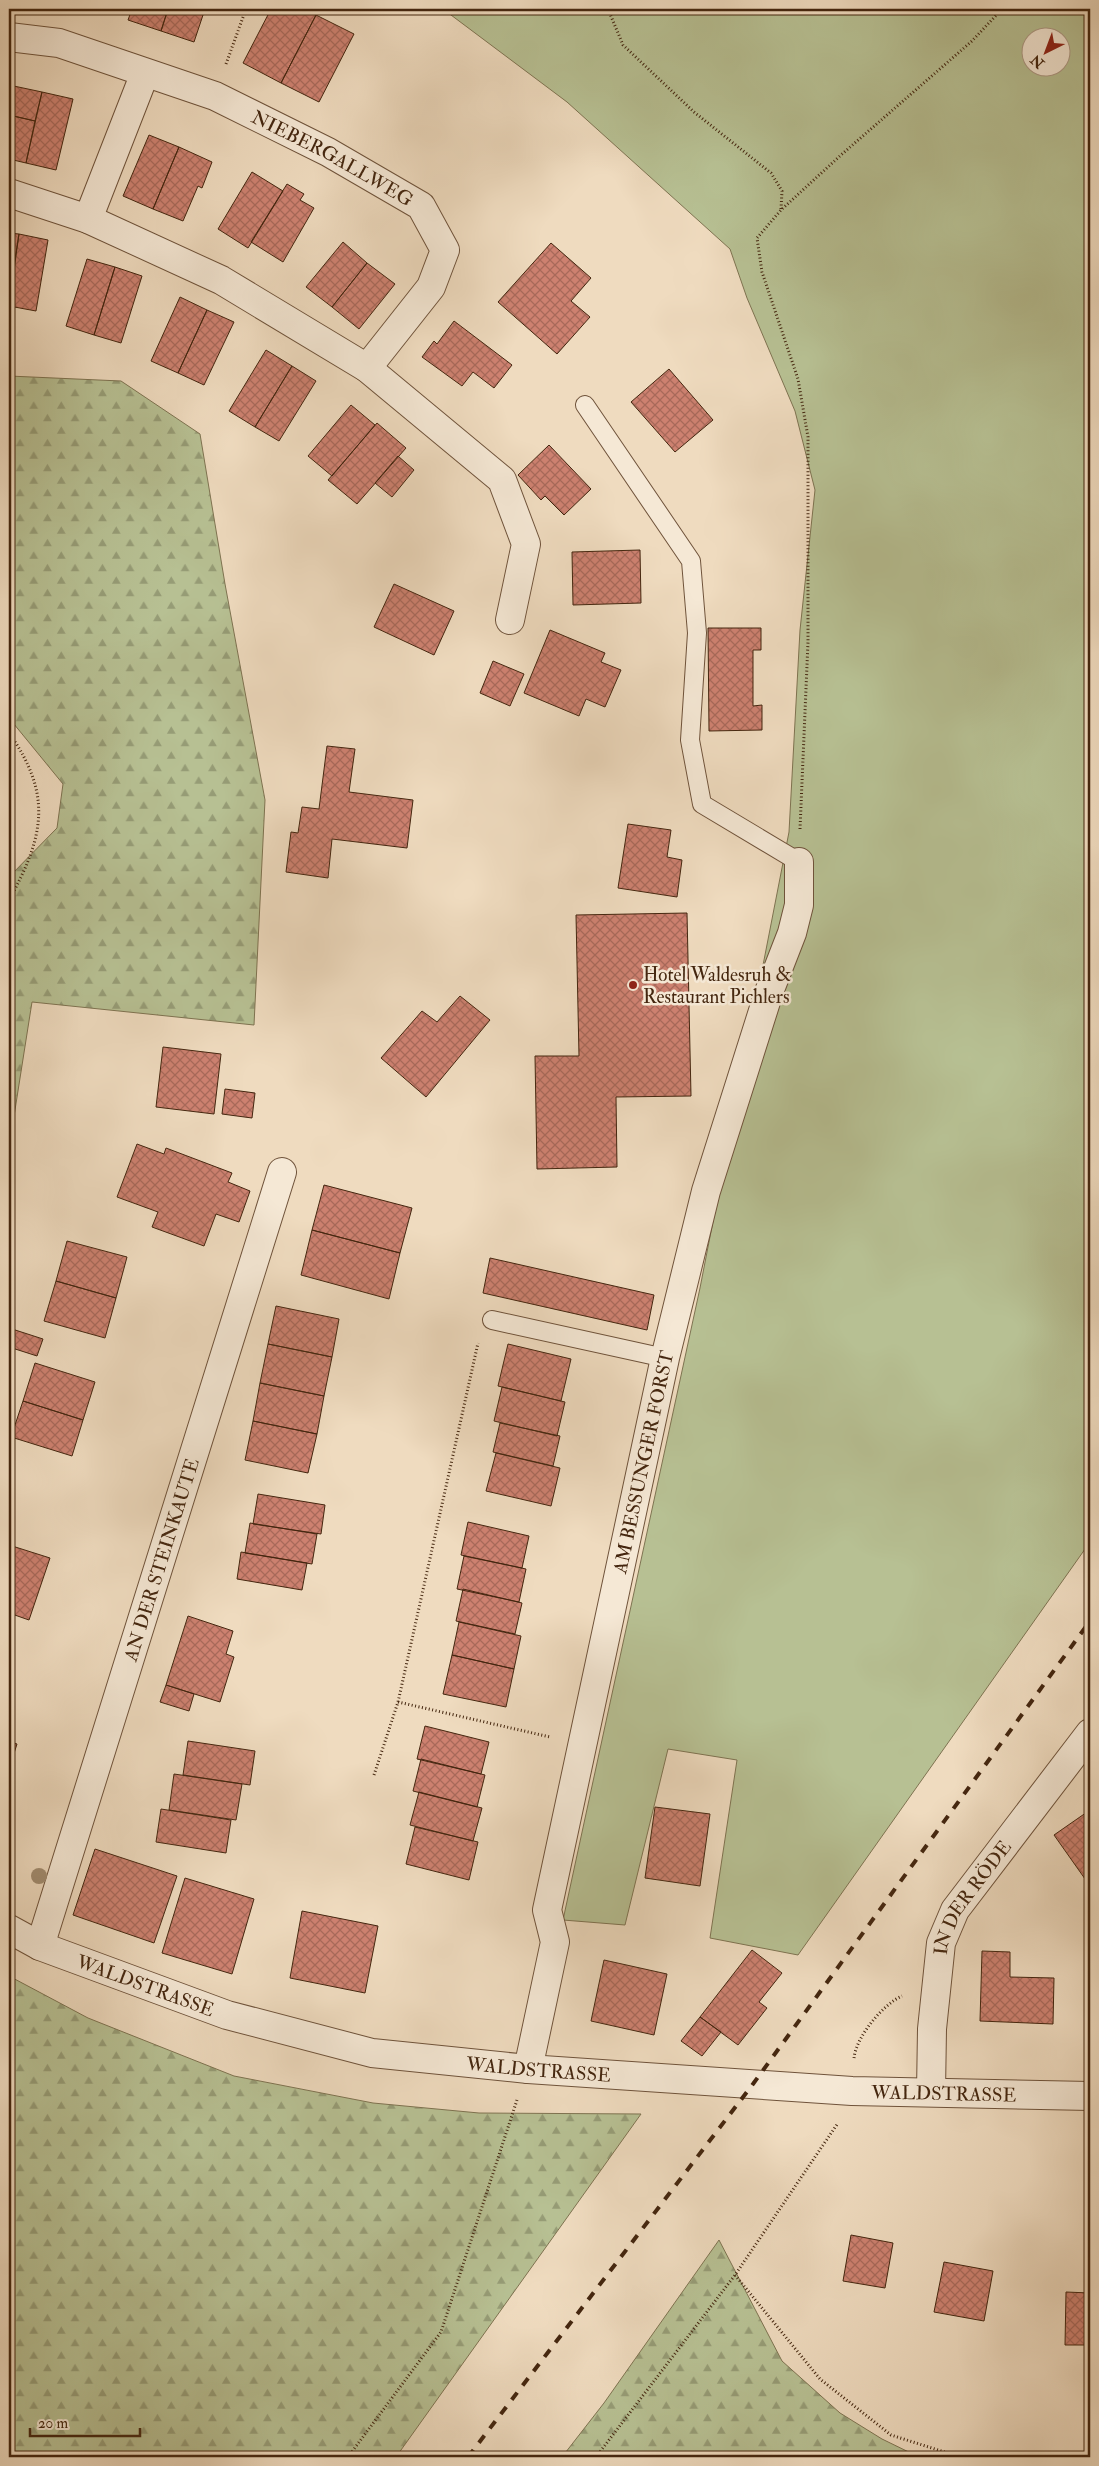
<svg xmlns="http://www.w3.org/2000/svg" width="1099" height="2466" font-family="'IM FELL Double Pica',serif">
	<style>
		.grass { fill: #b7c093; stroke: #7e7351; fill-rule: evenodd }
		.forest { fill: url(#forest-firs); stroke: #7e7351 }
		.building { fill: url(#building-cross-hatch); stroke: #44260f }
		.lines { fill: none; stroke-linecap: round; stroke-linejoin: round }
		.service-casing { stroke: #6f533b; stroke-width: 20 }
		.minor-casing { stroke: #6f533b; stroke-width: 30 }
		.tertiary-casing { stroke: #6f533b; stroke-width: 30 }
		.path { stroke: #44260f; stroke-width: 3; stroke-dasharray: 1 2.5; stroke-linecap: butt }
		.service { stroke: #f5e8d5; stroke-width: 18 }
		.minor { stroke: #f5e8d5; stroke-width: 28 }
		.tertiary { stroke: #f5e8d5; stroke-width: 28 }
		.rail { stroke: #44260f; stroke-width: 4; stroke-dasharray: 9 9; stroke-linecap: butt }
		.tree { fill: #a18c70 }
		.poi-dot { fill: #8f2418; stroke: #f5e8d5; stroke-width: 2 }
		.labels { text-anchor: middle; stroke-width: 5; stroke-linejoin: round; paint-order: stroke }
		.street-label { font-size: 19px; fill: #44260f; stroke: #f5e8d5 }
		.poi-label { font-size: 19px; fill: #44260f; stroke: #f5e8d5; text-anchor: start }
	</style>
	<defs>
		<pattern id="forest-firs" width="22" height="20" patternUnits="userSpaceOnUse" patternTransform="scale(1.25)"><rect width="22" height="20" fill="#b7c093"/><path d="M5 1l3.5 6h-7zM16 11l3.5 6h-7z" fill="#969c76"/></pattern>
		<pattern id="building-cross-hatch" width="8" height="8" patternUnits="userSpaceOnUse" patternTransform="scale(1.25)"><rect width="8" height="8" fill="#cd8170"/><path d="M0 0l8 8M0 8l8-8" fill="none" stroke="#a8695a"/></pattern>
	</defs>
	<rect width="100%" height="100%" fill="#efdbbf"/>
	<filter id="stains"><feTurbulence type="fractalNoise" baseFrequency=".004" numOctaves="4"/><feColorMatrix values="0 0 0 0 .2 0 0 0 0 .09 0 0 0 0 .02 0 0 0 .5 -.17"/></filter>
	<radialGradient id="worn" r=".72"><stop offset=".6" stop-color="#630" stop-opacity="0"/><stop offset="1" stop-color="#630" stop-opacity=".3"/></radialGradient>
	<path class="grass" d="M443,9H1090V1542L798,1955L710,1938L737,1760L668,1749L625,1925L563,1920L700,1288L789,832L800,630L815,490L795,411L747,298L730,249L567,102ZM1032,38H1062V68H1032Z"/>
	<path class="forest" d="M9,376L121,381L200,434L225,584L265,800L254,1025L32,1002L9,1148V877L57,828L63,784L9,718Z
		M9,1976L88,2018L234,2076L373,2103L479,2113L641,2114L396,2457H9Z
		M719,2240L782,2361L840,2413L882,2439L919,2457H562L604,2403Z"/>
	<path class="building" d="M132,9H168L161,31L128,20Z
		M168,9H205L194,42L161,31Z
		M271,9H303L316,15L281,83L243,63Z
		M316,15L354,34L319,102L281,83Z
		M9,85L42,92L35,121L9,115Z
		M42,92L73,99L56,170L26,163Z
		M9,115L35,121L26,163L9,159Z
		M149,135L179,147L153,209L123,196Z
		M179,147L212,162L202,188L198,186L183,221L153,209Z
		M252,172L283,191L248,248L218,229Z
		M287,184L304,194L300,200L314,208L283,262L251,242Z
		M9,233L19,234L9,296Z
		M19,234L48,240L36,311L9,306Z
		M343,242L367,263L332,307L306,287Z
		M551,243L591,278L571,301L590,317L557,354L498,302Z
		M87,259L115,267L94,335L66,326Z
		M367,263L395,284L359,329L332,307Z
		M115,267L142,276L121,343L94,335Z
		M180,297L207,310L178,373L151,361Z
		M207,310L234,322L204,385L178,373Z
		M454,321L512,365L494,388L473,372L462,386L422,357L434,341L437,344Z
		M266,350L292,366L255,427L229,411Z
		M292,366L316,381L279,441L255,427Z
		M669,369L713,420L675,452L631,402Z
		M351,405L375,425L332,476L308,456Z
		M377,423L406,448L357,504L328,480Z
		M549,445L591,489L564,515L545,496L541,500L518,475Z
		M398,456L414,470L392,497L375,483Z
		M640,550L641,603L573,605L572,552Z
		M394,584L454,611L434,655L374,627Z
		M708,628H761V650H753V706L762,705V730L709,731Z
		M550,630L605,653L601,662L621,670L605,707L586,699L579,716L524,693Z
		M493,661L524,674L510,706L480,693Z
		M327,746L355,749L349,792L413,800L407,848L332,839L328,878L286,872L291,832L298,833L302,807L319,809Z
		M628,824L671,830L667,857L682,860L677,897L618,888Z
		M687,913L691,1096L616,1097L617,1167L537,1169L535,1056H579L576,915Z
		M460,996L490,1020L426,1097L381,1058L422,1011L437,1022Z
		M163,1047L221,1054L214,1114L156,1107Z
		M225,1089L255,1093L252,1118L222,1114Z
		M137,1144L164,1154L166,1148L232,1173L228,1182L250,1191L239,1222L216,1214L204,1246L152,1227L158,1212L117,1197Z
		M324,1185L412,1208L400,1253L312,1230Z
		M312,1230L400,1253L389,1299L301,1275Z
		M67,1241L127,1257L116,1298L56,1281Z
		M490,1258L654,1295L647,1330L483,1293Z
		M56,1281L116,1298L105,1338L44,1321Z
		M276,1306L339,1319L332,1357L268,1344Z
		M9,1328L43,1339L37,1356L9,1347Z
		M268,1344L332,1357L324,1396L260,1383Z
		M508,1344L571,1359L561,1401L498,1386Z
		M35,1363L95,1382L83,1420L23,1401Z
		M260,1383L324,1396L317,1434L253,1421Z
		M502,1387L565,1402L557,1436L494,1421Z
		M23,1401L83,1420L72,1456L11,1437Z
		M253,1421L317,1434L308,1473L245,1460Z
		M500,1423L560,1436L553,1466L493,1452Z
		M496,1453L560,1468L551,1506L486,1491Z
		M258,1494L325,1505L321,1534L253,1524Z
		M468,1522L529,1536L522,1568L461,1555Z
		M250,1523L317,1534L312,1564L245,1553Z
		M9,1545L50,1558L29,1620L9,1613Z
		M241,1552L307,1563L302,1590L237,1579Z
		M464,1556L526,1569L519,1602L457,1589Z
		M463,1589L522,1603L515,1634L456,1621Z
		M188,1616L233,1631L226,1654L234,1657L220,1702L166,1685Z
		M459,1622L521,1636L514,1669L452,1655Z
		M452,1655L514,1669L506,1707L443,1694Z
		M166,1685L194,1694L189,1711L160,1702Z
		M425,1726L489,1742L481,1774L417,1759Z
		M9,1741L17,1744L9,1769Z
		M188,1741L255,1751L250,1785L183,1775Z
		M421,1759L485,1775L477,1807L413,1791Z
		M174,1774L242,1784L236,1820L169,1810Z
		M419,1792L482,1808L473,1841L410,1825Z
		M655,1807L710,1814L700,1886L645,1878Z
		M161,1809L231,1820L226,1853L156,1842Z
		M1090,1810V1886L1054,1835Z
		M415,1827L478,1842L469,1880L406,1864Z
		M95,1849L177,1876L154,1943L73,1915Z
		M185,1878L254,1899L232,1974L162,1953Z
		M302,1911L378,1926L365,1993L290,1978Z
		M752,1950L782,1973L759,2002L767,2008L738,2045L700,2017Z
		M982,1951L1010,1952V1977L1054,1978L1053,2024L980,2021Z
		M604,1960L667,1974L654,2035L591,2021Z
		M700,2017L721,2032L702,2056L681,2041Z
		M851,2235L893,2243L885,2288L843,2281Z
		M944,2262L993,2271L984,2321L934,2312Z
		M1066,2292L1090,2293V2345H1065Z"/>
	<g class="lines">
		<defs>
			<path id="service" d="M585,405L691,561L697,633L690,740L702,804L799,862
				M492,1320L665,1358"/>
			<g id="minor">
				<path id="s1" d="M9,37L59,43L215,96L328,152L421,206L445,250L431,287L367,368"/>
				<path d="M9,193L88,219L221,280L367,368L502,480L526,544L510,620"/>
				<path d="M88,219L145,73"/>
				<path id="s2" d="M40,1946L282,1172"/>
				<path id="s3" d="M528,2069L555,1942L547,1910L665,1358L706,1191L769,992L792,933L799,905V862"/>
				<path id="s4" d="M931,2092L932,2029L941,1943L955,1910L1090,1733"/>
			</g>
			<g id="tertiary">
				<path id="s5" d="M9,1929L40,1946L227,2015L372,2053L528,2069L852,2091L1090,2096"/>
			</g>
		</defs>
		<use href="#service" class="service-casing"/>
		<use href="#minor" class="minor-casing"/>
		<use href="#tertiary" class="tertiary-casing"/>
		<path class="path" d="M608,9L623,45L694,112L771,173L782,191L781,209
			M226,64L246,9
			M9,733C53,795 44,837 9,900
			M800,829L808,642V437L798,379L762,272L757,238L781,210L841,155L972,41L1002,9
			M398,1702L550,1737
			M374,1775L398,1702L478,1343
			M854,2058C856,2037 883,2004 902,1996
			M735,2275L820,2379L891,2435L960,2457
			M348,2457L441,2332L517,2100
			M596,2457L735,2275L838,2123"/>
		<use href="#service" class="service"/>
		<use href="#minor" class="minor"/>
		<use href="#tertiary" class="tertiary"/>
		<path class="rail" d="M468,2457L753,2084L1090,1621"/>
	</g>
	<circle class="tree" cx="39" cy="1876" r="8"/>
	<circle class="poi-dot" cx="633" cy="985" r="5"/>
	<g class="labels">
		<g class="street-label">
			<text dy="7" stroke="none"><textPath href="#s1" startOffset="348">NIEBERGALLWEG</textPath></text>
			<text dy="7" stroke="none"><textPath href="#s3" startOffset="621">AM BESSUNGER FORST</textPath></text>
			<text dy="7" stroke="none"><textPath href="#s2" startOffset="405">AN DER STEINKAUTE</textPath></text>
			<text dy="7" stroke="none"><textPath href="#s4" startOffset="204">IN DER RÖDE</textPath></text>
			<text dy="7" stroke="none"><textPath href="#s5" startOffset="148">WALDSTRASSE</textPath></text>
			<text dy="7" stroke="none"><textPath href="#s5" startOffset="552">WALDSTRASSE</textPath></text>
			<text dy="7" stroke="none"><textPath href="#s5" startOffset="958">WALDSTRASSE</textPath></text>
		</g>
		<g class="poi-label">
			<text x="643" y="981">Hotel Waldesruh &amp;<tspan x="643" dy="22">Restaurant Pichlers</tspan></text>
		</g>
	</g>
	<rect width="1099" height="2466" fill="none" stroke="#efdbbf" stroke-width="30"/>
	<rect x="10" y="10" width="1079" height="2446" fill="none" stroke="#44260f" stroke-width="2.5"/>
	<rect x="15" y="15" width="1069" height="2436" fill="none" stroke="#44260f"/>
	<g transform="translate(1046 52) rotate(222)"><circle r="24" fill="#f5e8d5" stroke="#ae9a86"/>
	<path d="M0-4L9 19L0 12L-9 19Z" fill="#8f2418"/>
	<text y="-8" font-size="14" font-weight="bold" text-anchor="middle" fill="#44260f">N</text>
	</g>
	<path d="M30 2428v8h110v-8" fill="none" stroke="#44260f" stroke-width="2.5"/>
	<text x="38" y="2428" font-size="15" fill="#44260f" stroke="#f5e8d5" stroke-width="4" paint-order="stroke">20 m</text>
	<rect width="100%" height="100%" filter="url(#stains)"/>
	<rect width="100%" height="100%" fill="url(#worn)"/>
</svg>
